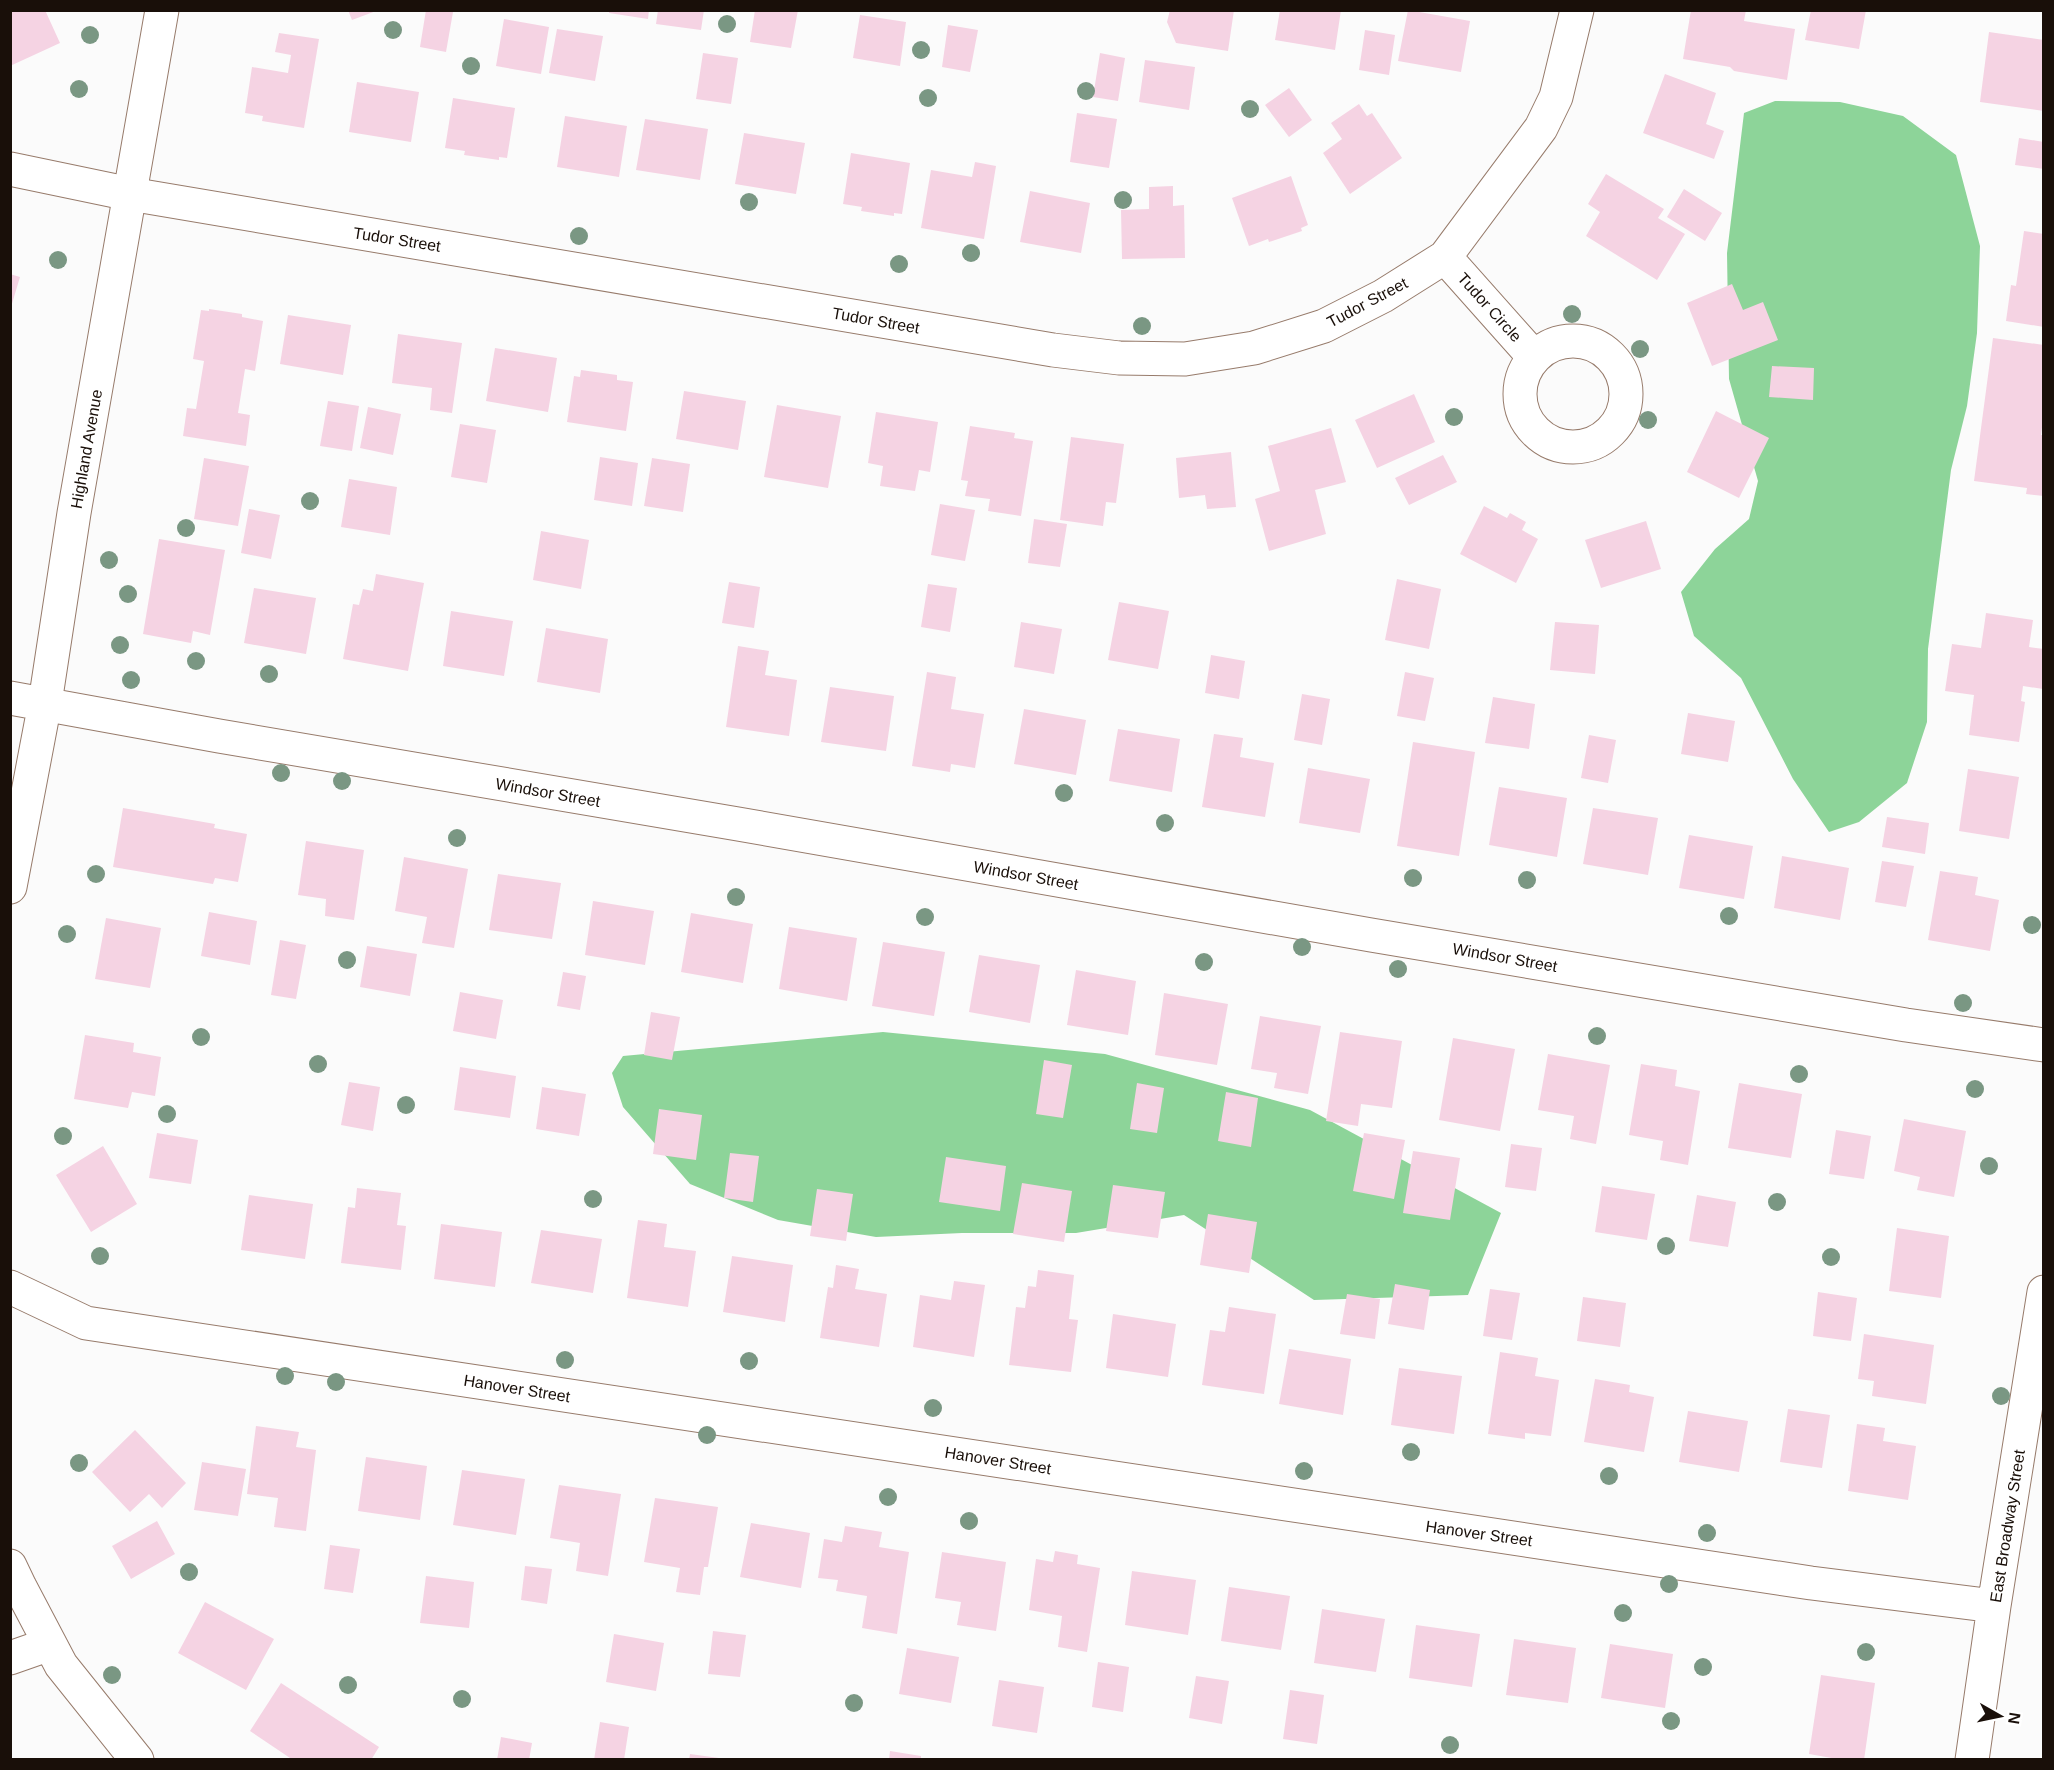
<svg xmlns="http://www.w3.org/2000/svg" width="2054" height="1770" font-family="Helvetica,sans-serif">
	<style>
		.forest { fill: #8dd499 }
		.building { fill: #f5d3e3 }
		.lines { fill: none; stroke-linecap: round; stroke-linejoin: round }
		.street-casing { stroke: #977b6b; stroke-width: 35 }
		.street { stroke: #fff; stroke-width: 33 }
		.tree { fill: #7a9783 }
		.labels { text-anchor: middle; stroke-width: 4.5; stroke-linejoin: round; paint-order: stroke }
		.street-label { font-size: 16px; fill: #190f09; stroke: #fff }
	</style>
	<rect width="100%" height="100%" fill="#fbfbfb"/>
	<path class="forest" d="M1775,101L1840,102L1903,116L1956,155L1980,246L1977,333L1967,406L1951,470L1928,649L1927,722L1907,783L1859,822L1829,832L1793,779L1741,678L1694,636L1681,592L1715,549L1749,519L1758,481L1729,379L1727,253L1744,113Z
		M883,1032L1105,1054L1310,1110L1501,1213L1468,1295L1314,1300L1184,1215L1076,1233H962L876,1237L778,1220L690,1184L623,1107L612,1073L623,1056Z"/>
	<path class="building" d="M10,10H45L60,43L10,66Z
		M348,10H376V11L352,20Z
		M426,10L453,12L446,52L420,47Z
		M609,10H649L648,19L609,13Z
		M658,10H704L701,30L656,24Z
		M755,10H798L791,48L750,42Z
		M1170,10H1234L1228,51L1176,43L1167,22Z
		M1280,10H1341L1335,50L1275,40Z
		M1408,10L1470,21L1461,72L1398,61Z
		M1691,10H1746L1744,21L1795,29L1787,80L1734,71L1730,67L1683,59Z
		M1811,10H1866L1859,49L1805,40Z
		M860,15L906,22L900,66L853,58Z
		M504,19L549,27L541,74L496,66Z
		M948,25L978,30L970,72L942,67Z
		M557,29L603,36L595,81L549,73Z
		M1365,30L1395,35L1389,75L1359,70Z
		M1989,32L2044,40V111L1980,102Z
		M279,33L319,39L304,128L262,121L263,116L245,113L252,67L288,73L291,55L275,52Z
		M703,53L738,58L731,104L696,99Z
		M1100,53L1125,58L1118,101L1093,97Z
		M1145,60L1195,67L1189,110L1139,102Z
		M1665,74L1716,93L1706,124L1724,131L1714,159L1643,133Z
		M357,82L419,92L411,142L349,132Z
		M1289,88L1312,120L1289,137L1265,105Z
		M453,98L515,108L507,158L499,157V160L464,155L465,151L445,148Z
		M1359,104L1367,116L1372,113L1402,158L1350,194L1323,153L1342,139L1331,123Z
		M1077,113L1117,119L1109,168L1070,162Z
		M565,116L627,126L619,177L557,167Z
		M645,119L708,129L700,180L636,170Z
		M744,133L805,143L796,194L735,184Z
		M2019,138L2044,142V169L2015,165Z
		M851,153L910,163L902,214L894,213V216L861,211L862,207L843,204Z
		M975,162L996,166L984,239L921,228L931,170L972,177Z
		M1606,174L1664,209L1658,218L1685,234L1657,280L1586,236L1600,212L1588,204Z
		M1291,176L1308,225L1301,228L1302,231L1269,242L1268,239L1249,246L1232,198Z
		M1173,186V206L1184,205L1185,258L1122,259L1121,210L1149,209V187Z
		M1684,189L1722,213L1705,241L1667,217Z
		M1030,191L1090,203L1081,253L1020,242Z
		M2024,231L2044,234V327L2006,321L2011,285L2016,286Z
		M10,274L20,277L11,307H10Z
		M1732,284L1743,310L1763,302L1778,340L1712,366L1687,303Z
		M209,309L242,314V317L263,321L255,371L245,369L238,413L250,415L246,446L183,436L187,408L196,409L204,361L193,359L201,310L209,311Z
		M288,315L351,325L343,375L280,364Z
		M398,334L462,343L452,413L430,410L432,388L392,383Z
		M1993,338L2044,345V412L2041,435H2044V496L2026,494L2027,488L1974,481Z
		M495,348L557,358L548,412L486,401Z
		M1772,366L1814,368L1813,400L1769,397Z
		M581,370L617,375V380L633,382L626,431L567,422L574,376L580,377Z
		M684,391L746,401L738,450L676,439Z
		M1414,394L1435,442L1377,468L1355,420Z
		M328,401L359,406L352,451L320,446Z
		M777,405L841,416L828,488L764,477Z
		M368,407L401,414L393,455L360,448Z
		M1716,411L1769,438L1739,498L1687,472Z
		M876,412L938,422L930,472L919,470L915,491L880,486L883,466L868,463Z
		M460,424L496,430L487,483L451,477Z
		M970,426L1015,433L1014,438L1033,441L1021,516L988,511L990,499L965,496L968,481L961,480Z
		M1331,428L1346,482L1315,490L1326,534L1269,551L1255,499L1280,491L1268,446Z
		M1071,437L1124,444L1116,503L1106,502L1103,526L1060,520Z
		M1231,452L1236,507L1207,509L1205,495L1179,498L1176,458Z
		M1443,455L1457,482L1409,505L1395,478Z
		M600,457L638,463L632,506L594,500Z
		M204,458L249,466L238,526L194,519Z
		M652,458L690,464L683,512L644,506Z
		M349,479L397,487L390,535L341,527Z
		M940,504L975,510L965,561L931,555Z
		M1484,506L1507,518L1510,513L1526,522L1522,530L1538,539L1516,583L1460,554Z
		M249,509L280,515L271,559L241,553Z
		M1034,519L1067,524L1060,567L1028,563Z
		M1646,521L1661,569L1601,588L1585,540Z
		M541,531L589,540L581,589L533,580Z
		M159,539L225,550L210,635L193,631L191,643L143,634Z
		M376,574L424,583L408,671L343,659L353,604L359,605L363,589L373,591Z
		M1397,579L1441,589L1429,649L1385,640Z
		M729,582L760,587L754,628L722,623Z
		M928,584L957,588L950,632L921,627Z
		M254,588L316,598L306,654L244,643Z
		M1119,602L1169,611L1158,669L1108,660Z
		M451,611L513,621L504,676L443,666Z
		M1986,613L2033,620L2029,647L2044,649L2043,689L2023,686L2021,701L2025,702L2019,742L1969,735L1974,695L1945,691L1952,644L1981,648Z
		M1021,622L1062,629L1054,674L1014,667Z
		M1555,622L1599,625L1595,674L1550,670Z
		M546,628L608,639L600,693L537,682Z
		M738,646L769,651L765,675L797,680L789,736L726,727Z
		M1211,655L1245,661L1239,699L1205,693Z
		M927,672L956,677L951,709L984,714L975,768L951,764L950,772L912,766Z
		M1405,672L1434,678L1425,721L1397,716Z
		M830,687L894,696L886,751L821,742Z
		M1302,694L1330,699L1322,745L1294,740Z
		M1493,697L1535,704L1529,749L1485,743Z
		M1024,709L1086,720L1076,775L1014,764Z
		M1688,713L1735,721L1728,762L1681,754Z
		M1118,729L1180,739L1172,792L1109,781Z
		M1214,734L1243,738L1240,757L1274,763L1265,817L1202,807Z
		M1589,735L1616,740L1608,783L1581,778Z
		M1413,742L1475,752L1459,856L1397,846Z
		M1308,768L1370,779L1360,833L1299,823Z
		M1968,769L2019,777L2009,839L1959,831Z
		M1499,787L1567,798L1557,857L1489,845Z
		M123,808L215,824L214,828L247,834L238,882L215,878L213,884L113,867Z
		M1593,808L1658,818L1648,875L1583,864Z
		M1887,817L1929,823L1925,854L1882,847Z
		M1689,835L1753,846L1744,899L1679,888Z
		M306,841L364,850L354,920L325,916L326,899L298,895Z
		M1782,856L1849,868L1840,920L1774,908Z
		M404,857L468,869L454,948L422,943L427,917L395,911Z
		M1882,861L1914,866L1906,907L1875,902Z
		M1940,871L1978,877L1975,895L1999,900L1990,951L1928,940Z
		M498,874L561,883L552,939L489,930Z
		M593,901L654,911L645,965L585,955Z
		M209,912L257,921L250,965L201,956Z
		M691,913L753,924L743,983L681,972Z
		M106,918L161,928L150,988L95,979Z
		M789,927L857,938L847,1001L779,989Z
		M280,940L306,945L296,999L271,995Z
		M883,942L945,952L934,1016L872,1006Z
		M367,946L417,954L410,996L360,987Z
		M979,955L1040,965L1030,1023L969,1012Z
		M1076,970L1136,981L1128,1035L1067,1025Z
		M563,972L586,976L580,1010L557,1006Z
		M460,992L503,1000L496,1039L453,1031Z
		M1164,993L1228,1004L1217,1065L1155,1055Z
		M651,1012L680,1017L672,1060L644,1055Z
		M1260,1016L1321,1026L1308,1094L1274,1088L1277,1073L1251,1069Z
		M1340,1032L1402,1041L1392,1108L1361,1104L1358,1126L1326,1121Z
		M85,1035L134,1043L133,1052L161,1057L155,1096L132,1092L128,1108L74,1099Z
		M1453,1038L1515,1049L1500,1131L1439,1120Z
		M1548,1054L1610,1065L1596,1144L1570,1139L1574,1116L1538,1110Z
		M1044,1060L1072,1065L1063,1118L1036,1114Z
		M1641,1064L1677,1070L1675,1086L1700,1091L1688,1165L1660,1160L1663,1141L1629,1135Z
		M460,1067L516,1076L510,1118L454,1110Z
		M349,1082L380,1087L373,1131L341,1125Z
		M1137,1083L1164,1088L1157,1133L1130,1129Z
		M1739,1083L1802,1094L1791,1158L1728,1148Z
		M542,1087L586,1094L579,1136L536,1129Z
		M1226,1092L1258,1098L1251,1147L1218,1141Z
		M659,1109L702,1115L696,1160L653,1154Z
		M1904,1119L1966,1131L1954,1197L1917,1190L1920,1177L1894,1171Z
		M1836,1130L1871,1136L1864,1179L1829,1174Z
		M157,1133L198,1140L191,1184L149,1178Z
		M1364,1133L1405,1140L1394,1199L1353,1191Z
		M1511,1144L1542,1148L1536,1191L1505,1187Z
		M103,1146L137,1204L91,1232L56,1175Z
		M1413,1151L1460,1158L1450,1220L1403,1213Z
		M730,1153L759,1156L753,1202L724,1198Z
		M946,1157L1006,1166L1000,1211L939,1202Z
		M1022,1183L1072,1191L1064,1242L1013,1234Z
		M1113,1185L1165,1192L1158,1238L1106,1231Z
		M1602,1186L1655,1194L1647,1240L1595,1232Z
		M357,1188L401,1193L397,1225L406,1226L401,1270L341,1263L348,1207L355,1208Z
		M817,1189L853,1194L846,1241L810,1236Z
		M249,1195L313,1204L305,1259L241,1250Z
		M1697,1195L1736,1202L1728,1247L1689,1241Z
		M1208,1214L1257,1222L1249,1273L1200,1265Z
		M638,1220L667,1224L664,1247L696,1251L688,1307L627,1298Z
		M441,1224L502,1232L495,1287L434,1279Z
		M1897,1228L1949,1236L1941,1298L1889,1291Z
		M541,1230L602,1239L593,1293L531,1283Z
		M732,1256L793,1265L785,1322L723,1312Z
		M836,1265L859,1269L855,1289L887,1294L879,1347L820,1338L828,1287L833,1288Z
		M1038,1270L1074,1275L1069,1319L1078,1320L1071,1372L1009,1365L1016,1307L1025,1308L1028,1286L1036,1287Z
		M954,1281L985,1285L974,1357L913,1347L920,1295L951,1300Z
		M1395,1284L1430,1290L1424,1330L1388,1324Z
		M1490,1289L1520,1293L1512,1340L1483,1336Z
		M1818,1292L1857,1298L1851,1341L1813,1336Z
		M1347,1294L1380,1299L1375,1339L1340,1334Z
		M1583,1297L1626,1303L1620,1347L1577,1341Z
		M1229,1307L1276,1314L1264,1394L1202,1385L1210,1330L1225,1332Z
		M1113,1314L1176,1324L1168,1377L1106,1368Z
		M1864,1334L1934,1345L1926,1404L1872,1396L1874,1381L1858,1379Z
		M1289,1349L1351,1359L1343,1415L1279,1404Z
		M1500,1352L1538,1358L1535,1376L1559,1380L1551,1436L1525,1433V1439L1488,1434Z
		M1399,1368L1462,1376L1454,1434L1391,1425Z
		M1595,1379L1630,1385L1629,1392L1654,1397L1644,1452L1584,1442Z
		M1788,1409L1830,1415L1822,1468L1780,1462Z
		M1688,1411L1748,1421L1739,1472L1679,1462Z
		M1857,1424L1885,1428L1883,1441L1916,1446L1908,1500L1848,1491Z
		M256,1426L299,1432L296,1447L316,1450L306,1531L274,1527L278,1498L247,1494Z
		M135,1430L186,1483L162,1508L149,1494L130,1512L92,1472Z
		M366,1457L427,1466L420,1520L358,1511Z
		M202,1462L246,1469L238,1516L194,1510Z
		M462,1470L525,1479L516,1535L453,1525Z
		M559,1485L621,1494L608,1576L576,1571L580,1543L550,1538Z
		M655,1498L718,1507L708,1567H704L700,1595L676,1592L680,1568L644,1562Z
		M157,1521L175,1554L131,1579L112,1546Z
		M751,1523L810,1533L801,1588L740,1577Z
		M845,1526L882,1532L879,1547L909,1552L897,1634L862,1628L867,1596L836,1591L838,1580L818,1578L824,1539L842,1542Z
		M330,1545L360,1549L353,1593L324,1589Z
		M1055,1551L1078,1555L1077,1564L1100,1568L1087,1652L1058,1647L1062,1616L1029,1610L1036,1559L1053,1562Z
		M942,1552L1006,1562L996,1631L957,1625L961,1602L935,1598Z
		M525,1566L552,1569L547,1604L521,1600Z
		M1132,1571L1196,1580L1188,1635L1125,1625Z
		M426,1576L474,1582L469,1628L420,1623Z
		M1229,1587L1290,1596L1281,1650L1221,1641Z
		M205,1602L274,1639L246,1690L178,1653Z
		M1322,1609L1385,1619L1376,1672L1314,1663Z
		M1416,1625L1480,1634L1472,1687L1409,1678Z
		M713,1631L746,1635L740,1677L708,1674Z
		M614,1634L664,1643L656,1691L606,1682Z
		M1514,1639L1576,1648L1568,1703L1506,1695Z
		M1610,1644L1673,1654L1665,1708L1601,1698Z
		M907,1648L959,1657L951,1703L899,1694Z
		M1098,1662L1129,1667L1123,1712L1092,1707Z
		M1821,1675L1875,1683L1864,1760H1843L1809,1754Z
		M1196,1676L1229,1681L1222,1724L1189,1718Z
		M999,1680L1044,1687L1037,1733L992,1726Z
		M281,1683L379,1747L371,1760H293L250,1731Z
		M1290,1690L1324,1695L1317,1744L1283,1739Z
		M600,1722L629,1727L624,1760H594Z
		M501,1737L532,1743L529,1760H497Z
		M890,1751L921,1756V1760H889Z
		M690,1754L719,1758V1760H689Z"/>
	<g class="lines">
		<defs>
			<path id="street" d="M10,169L130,194L1053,350L1119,358L1185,359L1254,348L1324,326L1383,296L1445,257L1541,128L1556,97L1577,10
				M1445,257L1534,357
				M1520 394a53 53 0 1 1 106 0a53 53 0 1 1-106 0Z
				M10,698L219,736L738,824L1371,935L1906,1025L2044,1045
				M10,887L45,703L74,513L162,10
				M10,1287L86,1323L1811,1583L1994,1606
				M10,1566L20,1587L61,1665L137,1760
				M10,1658L50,1644
				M1972,1760L1994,1606L2044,1292"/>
		</defs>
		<use href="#street" class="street-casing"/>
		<use href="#street" class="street"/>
	</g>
	<g class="tree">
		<circle cx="727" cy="24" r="9"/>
		<circle cx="393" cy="30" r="9"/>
		<circle cx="90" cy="35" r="9"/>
		<circle cx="921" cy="50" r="9"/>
		<circle cx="471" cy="66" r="9"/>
		<circle cx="79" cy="89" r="9"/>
		<circle cx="1086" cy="91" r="9"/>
		<circle cx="928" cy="98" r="9"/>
		<circle cx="1250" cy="109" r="9"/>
		<circle cx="1123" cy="200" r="9"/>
		<circle cx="749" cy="202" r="9"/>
		<circle cx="579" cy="236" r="9"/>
		<circle cx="971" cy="253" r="9"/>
		<circle cx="58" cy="260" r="9"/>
		<circle cx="899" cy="264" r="9"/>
		<circle cx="1572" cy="314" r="9"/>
		<circle cx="1142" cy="326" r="9"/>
		<circle cx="1640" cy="349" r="9"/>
		<circle cx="1454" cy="417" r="9"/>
		<circle cx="1648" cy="420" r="9"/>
		<circle cx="310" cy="501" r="9"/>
		<circle cx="186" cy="528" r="9"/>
		<circle cx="109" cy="560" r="9"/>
		<circle cx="128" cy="594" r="9"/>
		<circle cx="120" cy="645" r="9"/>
		<circle cx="196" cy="661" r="9"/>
		<circle cx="269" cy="674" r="9"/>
		<circle cx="131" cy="680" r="9"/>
		<circle cx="281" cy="773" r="9"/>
		<circle cx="342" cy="781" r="9"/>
		<circle cx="1064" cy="793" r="9"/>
		<circle cx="1165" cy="823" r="9"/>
		<circle cx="457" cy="838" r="9"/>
		<circle cx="96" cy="874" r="9"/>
		<circle cx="1413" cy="878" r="9"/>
		<circle cx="1527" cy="880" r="9"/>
		<circle cx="736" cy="897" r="9"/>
		<circle cx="1729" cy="916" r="9"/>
		<circle cx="925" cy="917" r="9"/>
		<circle cx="2032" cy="925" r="9"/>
		<circle cx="67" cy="934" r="9"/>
		<circle cx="1302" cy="947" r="9"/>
		<circle cx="347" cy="960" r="9"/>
		<circle cx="1204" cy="962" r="9"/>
		<circle cx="1398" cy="969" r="9"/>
		<circle cx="1963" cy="1003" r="9"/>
		<circle cx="1597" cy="1036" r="9"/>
		<circle cx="201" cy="1037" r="9"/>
		<circle cx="318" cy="1064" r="9"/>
		<circle cx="1799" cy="1074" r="9"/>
		<circle cx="1975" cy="1089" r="9"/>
		<circle cx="406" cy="1105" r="9"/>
		<circle cx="167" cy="1114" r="9"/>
		<circle cx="63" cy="1136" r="9"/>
		<circle cx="1989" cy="1166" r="9"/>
		<circle cx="593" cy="1199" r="9"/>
		<circle cx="1777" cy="1202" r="9"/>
		<circle cx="1666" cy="1246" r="9"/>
		<circle cx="100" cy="1256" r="9"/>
		<circle cx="1831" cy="1257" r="9"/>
		<circle cx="565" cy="1360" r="9"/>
		<circle cx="749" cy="1361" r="9"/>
		<circle cx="285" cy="1376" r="9"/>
		<circle cx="336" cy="1382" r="9"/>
		<circle cx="2001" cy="1396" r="9"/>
		<circle cx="933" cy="1408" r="9"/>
		<circle cx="707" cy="1435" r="9"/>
		<circle cx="1411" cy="1452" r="9"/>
		<circle cx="79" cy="1463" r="9"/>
		<circle cx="1304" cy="1471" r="9"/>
		<circle cx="1609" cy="1476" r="9"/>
		<circle cx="888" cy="1497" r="9"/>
		<circle cx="969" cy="1521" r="9"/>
		<circle cx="1707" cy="1533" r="9"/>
		<circle cx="189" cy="1572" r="9"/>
		<circle cx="1669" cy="1584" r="9"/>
		<circle cx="1623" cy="1613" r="9"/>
		<circle cx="1866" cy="1652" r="9"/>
		<circle cx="1703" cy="1667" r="9"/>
		<circle cx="112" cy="1675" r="9"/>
		<circle cx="348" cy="1685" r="9"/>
		<circle cx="462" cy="1699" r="9"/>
		<circle cx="854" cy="1703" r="9"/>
		<circle cx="1671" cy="1721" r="9"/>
		<circle cx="1450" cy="1745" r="9"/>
	</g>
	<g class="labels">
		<g class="street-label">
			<text transform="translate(397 239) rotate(9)" y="6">Tudor Street</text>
			<text transform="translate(1367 302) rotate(-28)" y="6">Tudor Street</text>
			<text transform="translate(1490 307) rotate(48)" y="6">Tudor Circle</text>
			<text transform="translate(876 320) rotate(10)" y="6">Tudor Street</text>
			<text transform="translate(86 449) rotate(-80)" y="6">Highland Avenue</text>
			<text transform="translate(548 792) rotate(10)" y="6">Windsor Street</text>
			<text transform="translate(1026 875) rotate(10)" y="6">Windsor Street</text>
			<text transform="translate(1505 957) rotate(10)" y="6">Windsor Street</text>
			<text transform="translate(517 1388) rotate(9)" y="6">Hanover Street</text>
			<text transform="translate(998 1460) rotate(9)" y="6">Hanover Street</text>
			<text transform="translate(2007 1526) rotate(-81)" y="6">East Broadway Street</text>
			<text transform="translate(1479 1533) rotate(8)" y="6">Hanover Street</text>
		</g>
	</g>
	<rect width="2054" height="1770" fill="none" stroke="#190f09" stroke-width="24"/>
	<g transform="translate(2000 1716) rotate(99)" stroke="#ffffff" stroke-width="4.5" paint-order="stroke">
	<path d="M0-4.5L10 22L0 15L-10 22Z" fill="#190f09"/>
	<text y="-9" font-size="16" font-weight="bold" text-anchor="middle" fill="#190f09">N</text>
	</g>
</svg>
